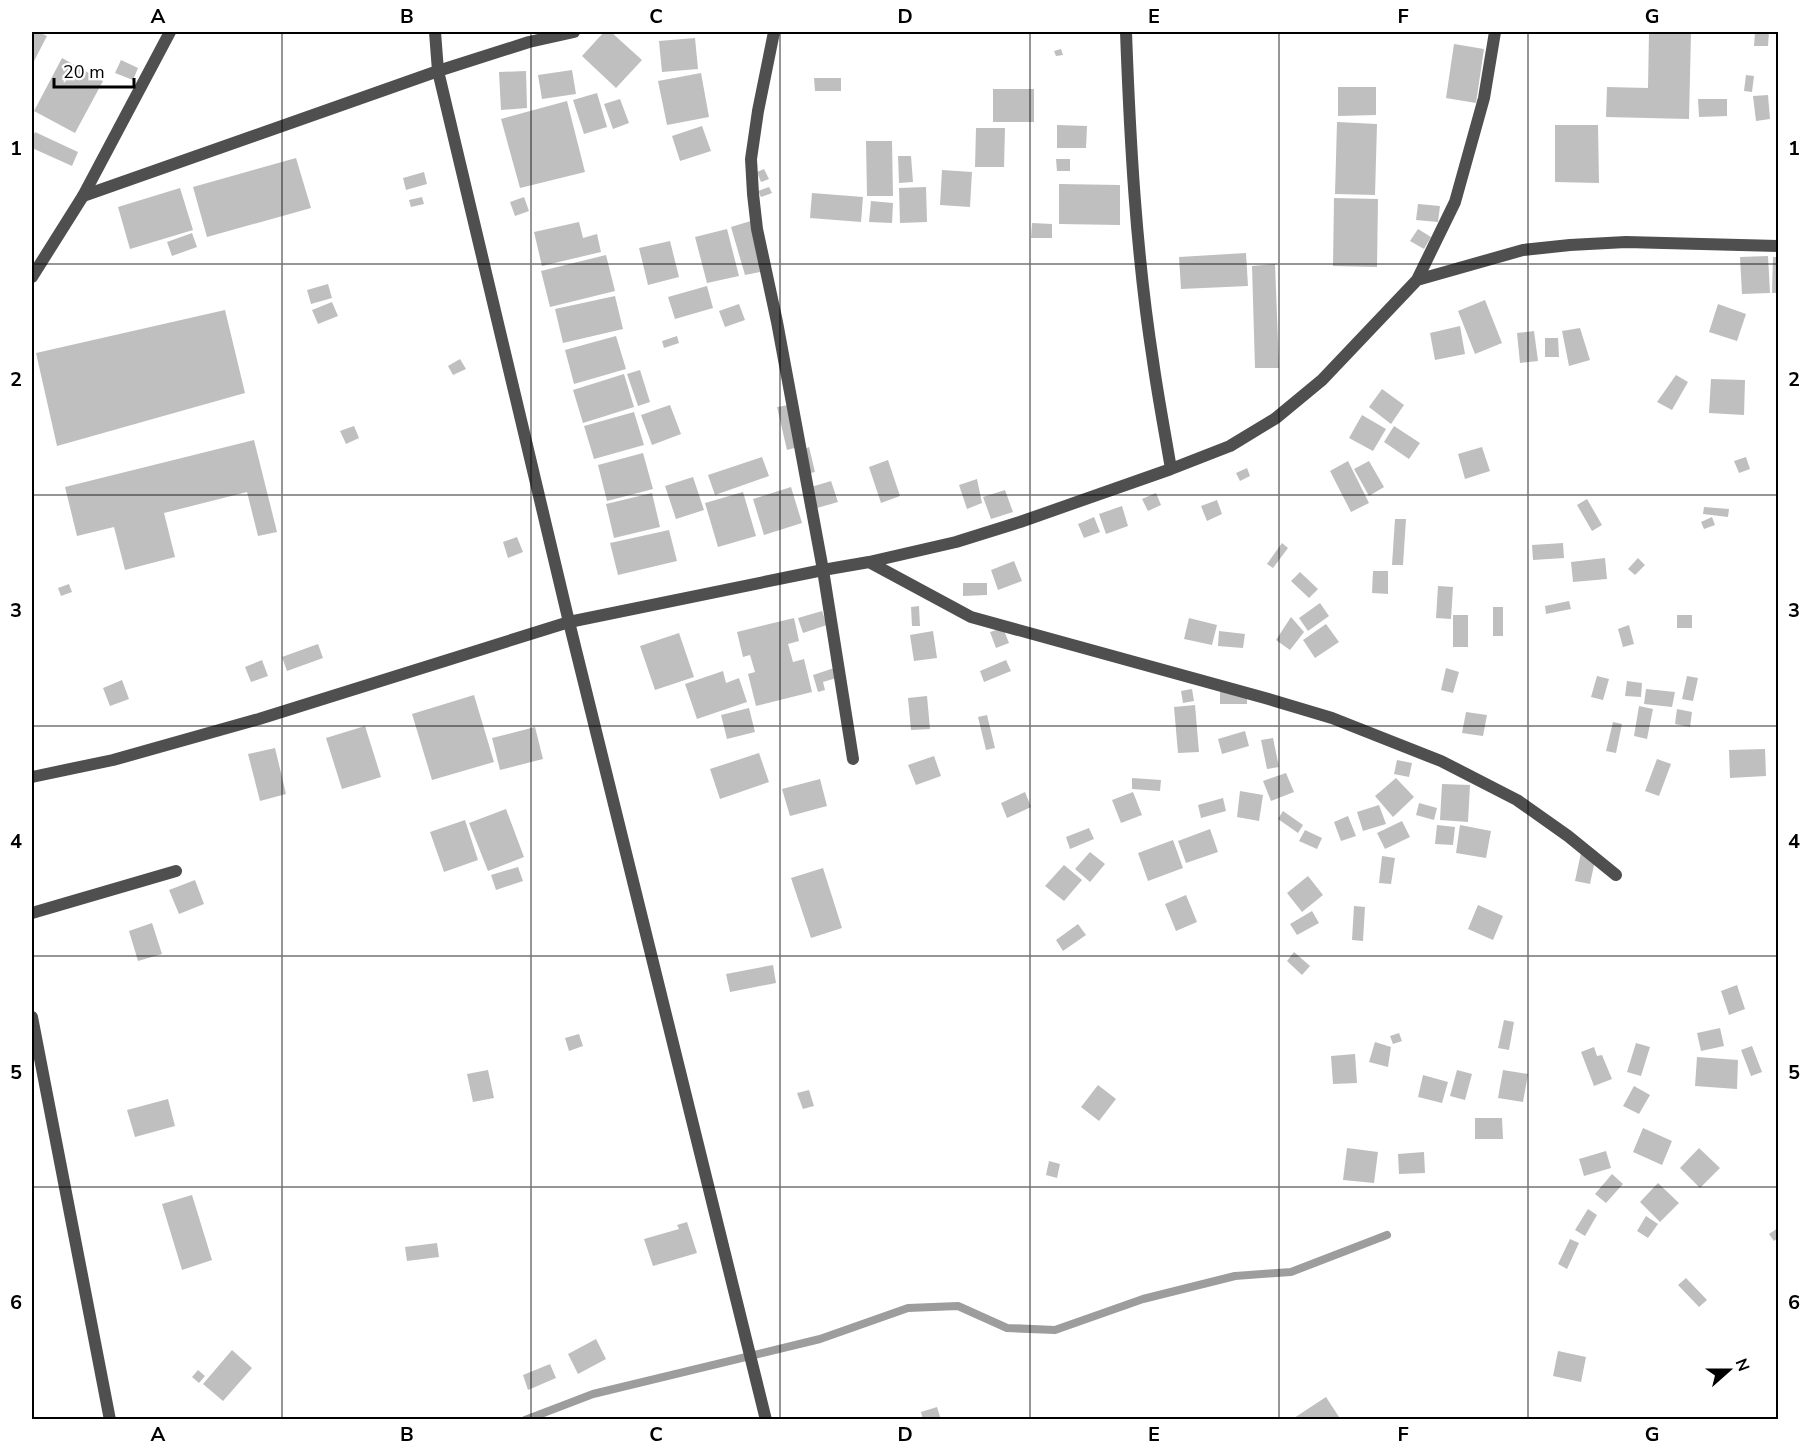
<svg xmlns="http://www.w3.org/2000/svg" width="1810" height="1451" font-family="'Nunito Sans',sans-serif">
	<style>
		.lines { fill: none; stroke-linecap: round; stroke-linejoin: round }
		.stream { stroke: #9d9d9d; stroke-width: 8 }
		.building { fill: #bfbfbf }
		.minor { stroke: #4f4f4f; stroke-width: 12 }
		.tertiary { stroke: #4f4f4f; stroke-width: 12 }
		.grid { fill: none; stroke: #000; stroke-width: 1.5; stroke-opacity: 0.55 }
		.neatline { fill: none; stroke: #000; stroke-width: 2 }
		.grid-label { font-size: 20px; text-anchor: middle; font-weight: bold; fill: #000 }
	</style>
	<rect width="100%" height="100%" fill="#fff"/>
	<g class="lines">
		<path class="stream" d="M525,1420L593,1394L820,1339L908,1308L958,1306L1007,1328L1055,1330L1143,1299L1235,1276L1291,1272L1387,1235"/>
	</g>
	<path class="building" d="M32,32H38L47,36L32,65Z
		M604,32H611L642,60L616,88L582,56Z
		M1649,32L1691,33L1689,119L1606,117L1607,87L1648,88Z
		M1755,32H1769L1768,46H1754Z
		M695,38L698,69L662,72L659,41Z
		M1454,44L1484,49L1476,103L1446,98Z
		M1061,49L1063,55L1056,56L1054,51Z
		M62,58L103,81L75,133L34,111Z
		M121,60L138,68L133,80L115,73Z
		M572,70L576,94L542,99L538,75Z
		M526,71L527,108L501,110L499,72Z
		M701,73L709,117L667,125L658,81Z
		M1746,75L1754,76L1752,92L1744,91Z
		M814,78H841V91H815Z
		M1338,87H1376V115L1338,116Z
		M993,89H1034V122H993Z
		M597,93L607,127L584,134L573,100Z
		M1768,95L1770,119L1756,121L1753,96Z
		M620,99L629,123L613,129L604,104Z
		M1698,99H1727V116L1699,117Z
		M567,101L585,172L520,188L501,119Z
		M1337,122L1377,124L1375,195L1335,194Z
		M1057,125L1087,126L1086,148H1057Z
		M1555,125H1598L1599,183L1555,182Z
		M702,126L711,151L680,161L672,136Z
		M976,128H1005L1004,167H975Z
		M35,132L78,152L72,166L32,148V139Z
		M866,141H892L893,196H867Z
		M898,156H911L913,182L899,183Z
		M296,158L311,208L207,237L193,187Z
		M1056,159H1070V171H1057Z
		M764,169L769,179L761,182L757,172Z
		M942,170L972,172L970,207L940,205Z
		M424,172L427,184L406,190L403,178Z
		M1059,184L1120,185V225L1059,224Z
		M769,187L772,193L761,197L758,191Z
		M926,187L927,222L900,223L899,188Z
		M180,188L193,230L130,249L118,207Z
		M812,193L863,197L861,222L810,218Z
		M422,197L424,204L411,207L409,200Z
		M524,197L529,211L515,216L510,202Z
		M1334,198L1378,199L1377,267L1333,266Z
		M871,201L893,203L892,223L869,222Z
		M1418,204L1440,206L1438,222L1416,220Z
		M754,220L760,272L745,275L731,227Z
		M579,222L583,238L597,234L601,252L542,266L534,232Z
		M1032,223L1052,224V238H1031Z
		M727,229L739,276L707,283L695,237Z
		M1418,229L1431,237L1424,249L1410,241Z
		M192,233L197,247L172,256L167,242Z
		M670,241L679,277L648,285L639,248Z
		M1246,253L1248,286L1181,289L1179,257Z
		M606,255L615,291L550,307L541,271Z
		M1768,256L1770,293L1742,294L1740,257Z
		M1773,257H1778V293H1772Z
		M1275,264L1279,368H1255L1252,266Z
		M328,284L332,298L311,304L307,290Z
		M707,286L713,308L675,319L668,297Z
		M615,296L623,329L563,343L555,309Z
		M1485,300L1502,343L1475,354L1458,311Z
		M332,302L338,316L318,324L312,310Z
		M739,304L745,320L725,327L719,311Z
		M1718,304L1746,314L1737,341L1709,332Z
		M225,310L245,393L57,446L36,353Z
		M1460,326L1465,354L1435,360L1430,333Z
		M1580,328L1590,360L1569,366L1562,331Z
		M1534,331L1538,361L1520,363L1517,333Z
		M616,336L626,369L574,384L565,350Z
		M677,336L679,343L664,348L662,341Z
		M1545,338H1558L1559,357H1545Z
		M460,359L466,369L453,375L448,366Z
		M640,370L650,402L638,406L627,374Z
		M624,374L634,407L583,423L573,390Z
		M1676,375L1688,382L1672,410L1657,402Z
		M1711,379L1745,380L1744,415L1709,413Z
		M1382,389L1404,405L1391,424L1369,407Z
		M670,405L681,434L652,445L641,415Z
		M789,405L798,447L787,450L777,407Z
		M634,412L644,445L594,459L584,426Z
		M1362,415L1386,429L1373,451L1349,438Z
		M354,426L359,438L346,444L340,431Z
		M1394,426L1420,443L1409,459L1384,442Z
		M254,440L277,532L258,536L247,492L164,513L175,557L125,570L114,527L77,536L65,487Z
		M809,447L815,472L807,474L803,450Z
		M1482,447L1490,471L1465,479L1458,454Z
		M643,453L653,489L607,501L598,465Z
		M762,457L769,476L715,495L708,475Z
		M1746,457L1750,469L1739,473L1734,461Z
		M888,460L900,496L881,503L869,467Z
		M1348,461L1369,503L1351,512L1330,471Z
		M1369,461L1384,487L1369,496L1354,469Z
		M1247,468L1250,476L1240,481L1236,473Z
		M693,477L704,510L676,519L665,486Z
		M977,479L982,503L967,509L959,485Z
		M831,481L838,502L817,508L811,487Z
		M791,487L802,523L764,535L753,499Z
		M1005,490L1013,512L991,519L983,497Z
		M743,492L756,536L718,547L705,503Z
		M652,493L660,527L614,538L606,504Z
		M1156,493L1161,505L1148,511L1142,499Z
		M1587,499L1602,525L1592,531L1577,505Z
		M1217,500L1222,514L1207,521L1201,506Z
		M1122,506L1128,526L1106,534L1099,514Z
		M1704,507L1729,509L1728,517L1703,514Z
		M1094,517L1100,532L1084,538L1078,524Z
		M1712,517L1715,525L1704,529L1701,522Z
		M1395,519H1406L1403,565H1392Z
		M669,530L677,561L618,575L610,543Z
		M517,537L523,552L508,558L503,542Z
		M1282,543L1288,548L1273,568L1267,564Z
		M1563,543L1564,558L1533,560L1532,545Z
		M1605,558L1607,579L1573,582L1571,562Z
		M1638,558L1645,565L1635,575L1628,569Z
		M1014,561L1022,581L998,590L991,570Z
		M1373,571H1388V594L1372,593Z
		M1300,572L1318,589L1309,598L1291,581Z
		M963,583H987V595L963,596Z
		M69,584L72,592L61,596L58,588Z
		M1438,586L1453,587L1451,619L1436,618Z
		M1569,601L1571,609L1546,614L1545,606Z
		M1320,603L1329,616L1308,631L1299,618Z
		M919,606L920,626H912L911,607Z
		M1493,607H1503V636H1493Z
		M822,611L827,625L803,633L798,618Z
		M1453,615H1468V647H1453Z
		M1677,615H1692V628H1677Z
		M1291,617L1304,632L1290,650L1276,640Z
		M794,618L799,641L788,644L793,662L804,659L812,692L756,706L748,674L755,672L750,655L743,657L737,632Z
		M1189,618L1217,625L1212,645L1184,639Z
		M1326,624L1339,642L1315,658L1303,640Z
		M1629,625L1634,644L1623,647L1618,629Z
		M1003,628L1009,643L996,648L990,632Z
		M933,631L937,658L914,661L910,635Z
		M1219,631L1245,634L1243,648L1218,646Z
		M679,633L694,677L655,690L640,646Z
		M318,644L323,658L287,671L282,657Z
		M262,660L268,676L251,682L245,667Z
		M1006,660L1011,671L984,682L980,671Z
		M840,666L843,676L823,682L825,690L818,692L813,675Z
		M1446,668L1459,672L1453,693L1441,690Z
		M723,671L726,683L739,678L747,702L697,719L685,684Z
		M1597,676L1609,679L1603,700L1591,697Z
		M1687,676L1698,678L1693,701L1682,699Z
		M122,680L129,699L110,706L103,688Z
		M1627,681L1642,683L1641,697L1625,696Z
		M1192,689L1194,701L1183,703L1181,691Z
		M1646,689L1675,692L1672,707L1644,704Z
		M1220,690H1247V704H1220Z
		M474,695L494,762L432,780L412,714Z
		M927,696L930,729L911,730L908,698Z
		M1195,705L1199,752L1178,753L1174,707Z
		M1639,706L1653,709L1647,739L1634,736Z
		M749,708L755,732L727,739L721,715Z
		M1677,709L1692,712L1690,727L1675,724Z
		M1466,712L1487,715L1483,736L1462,733Z
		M987,715L995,748L986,750L978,717Z
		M1613,722L1622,724L1616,753L1606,751Z
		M365,726L381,777L342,789L326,738Z
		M535,727L543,759L500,770L492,738Z
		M1245,731L1249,746L1222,754L1218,739Z
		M1273,738L1279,767L1267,769L1261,740Z
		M275,748L286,794L260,801L248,754Z
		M1765,749L1766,776L1730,778L1729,750Z
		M759,753L769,782L720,799L710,769Z
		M934,756L941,776L916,785L908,765Z
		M1657,759L1671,764L1659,796L1645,791Z
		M1397,760L1412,763L1409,777L1394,774Z
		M1286,773L1294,792L1271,801L1263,781Z
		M1132,778L1161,780L1160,791L1132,789Z
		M1396,778L1414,797L1393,817L1375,796Z
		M820,779L827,806L790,816L782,789Z
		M1442,784L1470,785L1468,822L1440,820Z
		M1240,791L1263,795L1259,821L1237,817Z
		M1025,792L1031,807L1007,818L1001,803Z
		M1133,792L1142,815L1121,823L1112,800Z
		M1223,798L1226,811L1201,818L1198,805Z
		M1419,803L1437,808L1434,820L1416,815Z
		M1379,805L1386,824L1363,831L1357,812Z
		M506,809L524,857L488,871L469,823Z
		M1283,811L1303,825L1298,833L1278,819Z
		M1348,816L1356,836L1341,841L1334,822Z
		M465,820L478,860L444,872L430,832Z
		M1402,821L1410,837L1385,849L1377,833Z
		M1437,825L1455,827L1453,845L1435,844Z
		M1460,825L1491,831L1486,858L1456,853Z
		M1089,828L1094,839L1070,849L1066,837Z
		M1210,829L1218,852L1186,863L1178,841Z
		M1305,830L1322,838L1317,849L1299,841Z
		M1173,840L1183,868L1148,881L1138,853Z
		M1582,848L1597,851L1590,884L1575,881Z
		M1090,852L1105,864L1090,882L1075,869Z
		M1382,856L1395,858L1391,884L1379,883Z
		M1064,865L1082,880L1064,901L1045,886Z
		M518,867L523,881L496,890L491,875Z
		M823,868L842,928L811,938L791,878Z
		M1308,876L1323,895L1302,912L1287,893Z
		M195,880L204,904L179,914L169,890Z
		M1186,895L1197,922L1176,931L1165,904Z
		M1478,905L1503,916L1493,940L1468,929Z
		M1354,906L1365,907L1363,941L1352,940Z
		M1312,911L1319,923L1297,935L1290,924Z
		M152,923L162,954L138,961L129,931Z
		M1078,924L1086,935L1063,951L1056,940Z
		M1294,952L1310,966L1302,975L1287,961Z
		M773,965L776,983L730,992L726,974Z
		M1737,985L1745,1009L1729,1015L1721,991Z
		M1504,1020L1514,1022L1509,1050L1498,1048Z
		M1720,1028L1724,1046L1701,1051L1697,1033Z
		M1399,1033L1402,1041L1393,1044L1390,1036Z
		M579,1034L583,1046L569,1051L565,1038Z
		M1375,1042L1391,1047L1388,1067L1369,1062Z
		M1636,1043L1650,1047L1641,1076L1627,1072Z
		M1752,1046L1762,1072L1751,1076L1741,1050Z
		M1594,1047L1597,1056L1602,1055L1612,1079L1594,1086L1581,1052Z
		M1355,1054L1357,1083L1333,1084L1331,1056Z
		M1697,1057L1738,1060L1737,1089L1695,1086Z
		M488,1070L494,1098L473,1102L467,1074Z
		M1457,1070L1472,1074L1465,1100L1450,1096Z
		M1503,1070L1528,1074L1523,1102L1498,1098Z
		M1423,1075L1448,1082L1442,1103L1418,1097Z
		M1098,1085L1116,1099L1099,1121L1081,1107Z
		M1634,1086L1650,1095L1639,1114L1623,1106Z
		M809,1090L814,1106L803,1109L797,1093Z
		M168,1099L175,1126L135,1137L127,1110Z
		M1475,1118H1502L1503,1139H1475Z
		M1643,1128L1672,1141L1662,1165L1633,1152Z
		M1347,1148L1378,1152L1374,1183L1343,1180Z
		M1699,1148L1720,1168L1700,1188L1680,1168Z
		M1606,1151L1611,1168L1584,1176L1579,1159Z
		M1424,1152L1425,1173L1399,1174L1398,1154Z
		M1049,1161L1060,1164L1057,1178L1046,1175Z
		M1612,1174L1623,1184L1606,1203L1595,1194Z
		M1658,1183L1679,1203L1660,1222L1640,1202Z
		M192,1195L212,1260L182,1270L162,1204Z
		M1588,1209L1597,1215L1585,1236L1575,1230Z
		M1646,1216L1658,1224L1648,1238L1637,1231Z
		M687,1222L697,1253L653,1266L644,1239L679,1229L677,1225Z
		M1778,1228V1238L1774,1241L1769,1234Z
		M1570,1239L1579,1243L1567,1269L1558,1264Z
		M437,1243L439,1257L407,1261L405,1247Z
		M1686,1278L1707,1300L1699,1307L1678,1285Z
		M596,1339L606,1359L578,1374L568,1354Z
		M232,1350L252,1368L223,1401L203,1384Z
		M1558,1351L1586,1357L1581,1382L1553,1376Z
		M550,1364L556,1378L528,1390L523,1375Z
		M198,1370L205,1376L199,1383L192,1377Z
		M1326,1397L1341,1420H1291Z
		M937,1407L941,1420H923L921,1412Z"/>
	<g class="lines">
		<path class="minor" d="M435,32L438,71L569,622L766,1420
			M774,32L758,111L751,159L753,194L757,229L777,322L823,570L853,759
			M1126,32C1130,141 1136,252 1153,361C1158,397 1165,433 1171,469
			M83,196L438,71L529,42L574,32
			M1417,280L1523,250L1570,245L1626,242L1778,246
			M869,562L971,617L1265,698L1332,718L1441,761L1517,800L1568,836L1616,875
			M32,777L113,760L259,719L569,622L823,570L869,562L956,542L1020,522L1171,469L1230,446L1276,418L1322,380L1417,280L1455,202L1484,98L1495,32
			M32,913L176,871
			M32,1017L110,1420"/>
		<path class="tertiary" d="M32,277L83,196L170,32"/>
	</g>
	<path class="grid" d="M282,32V1420M531,32V1420M780,32V1420M1030,32V1420M1279,32V1420M1528,32V1420M32,264H1778M32,495H1778M32,726H1778M32,956H1778M32,1187H1778"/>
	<rect width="1810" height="1451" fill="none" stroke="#ffffff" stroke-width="66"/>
	<g transform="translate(1729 1370) rotate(69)" stroke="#ffffff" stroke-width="4.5" paint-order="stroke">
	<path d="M0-4.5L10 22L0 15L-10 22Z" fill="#000000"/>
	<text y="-9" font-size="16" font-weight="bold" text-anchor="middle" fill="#000000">N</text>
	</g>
	<path d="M54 78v9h80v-9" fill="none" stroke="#000000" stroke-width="3"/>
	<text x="63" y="78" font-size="18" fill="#000000" stroke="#ffffff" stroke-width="4.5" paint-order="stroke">20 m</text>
	<rect x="33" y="33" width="1744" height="1385" class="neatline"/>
	<g class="grid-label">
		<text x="158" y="23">A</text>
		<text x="407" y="23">B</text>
		<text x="656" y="23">C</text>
		<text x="905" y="23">D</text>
		<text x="1154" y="23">E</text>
		<text x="1403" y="23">F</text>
		<text x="1652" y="23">G</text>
		<text x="16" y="155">1</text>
		<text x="1794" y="155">1</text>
		<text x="16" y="386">2</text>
		<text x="1794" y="386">2</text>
		<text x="16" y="617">3</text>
		<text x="1794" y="617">3</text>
		<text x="16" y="848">4</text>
		<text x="1794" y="848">4</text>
		<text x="16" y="1079">5</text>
		<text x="1794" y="1079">5</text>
		<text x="16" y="1309">6</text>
		<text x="1794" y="1309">6</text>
		<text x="158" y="1441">A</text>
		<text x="407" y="1441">B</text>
		<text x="656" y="1441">C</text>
		<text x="905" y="1441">D</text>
		<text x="1154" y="1441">E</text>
		<text x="1403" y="1441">F</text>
		<text x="1652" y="1441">G</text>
	</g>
</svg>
